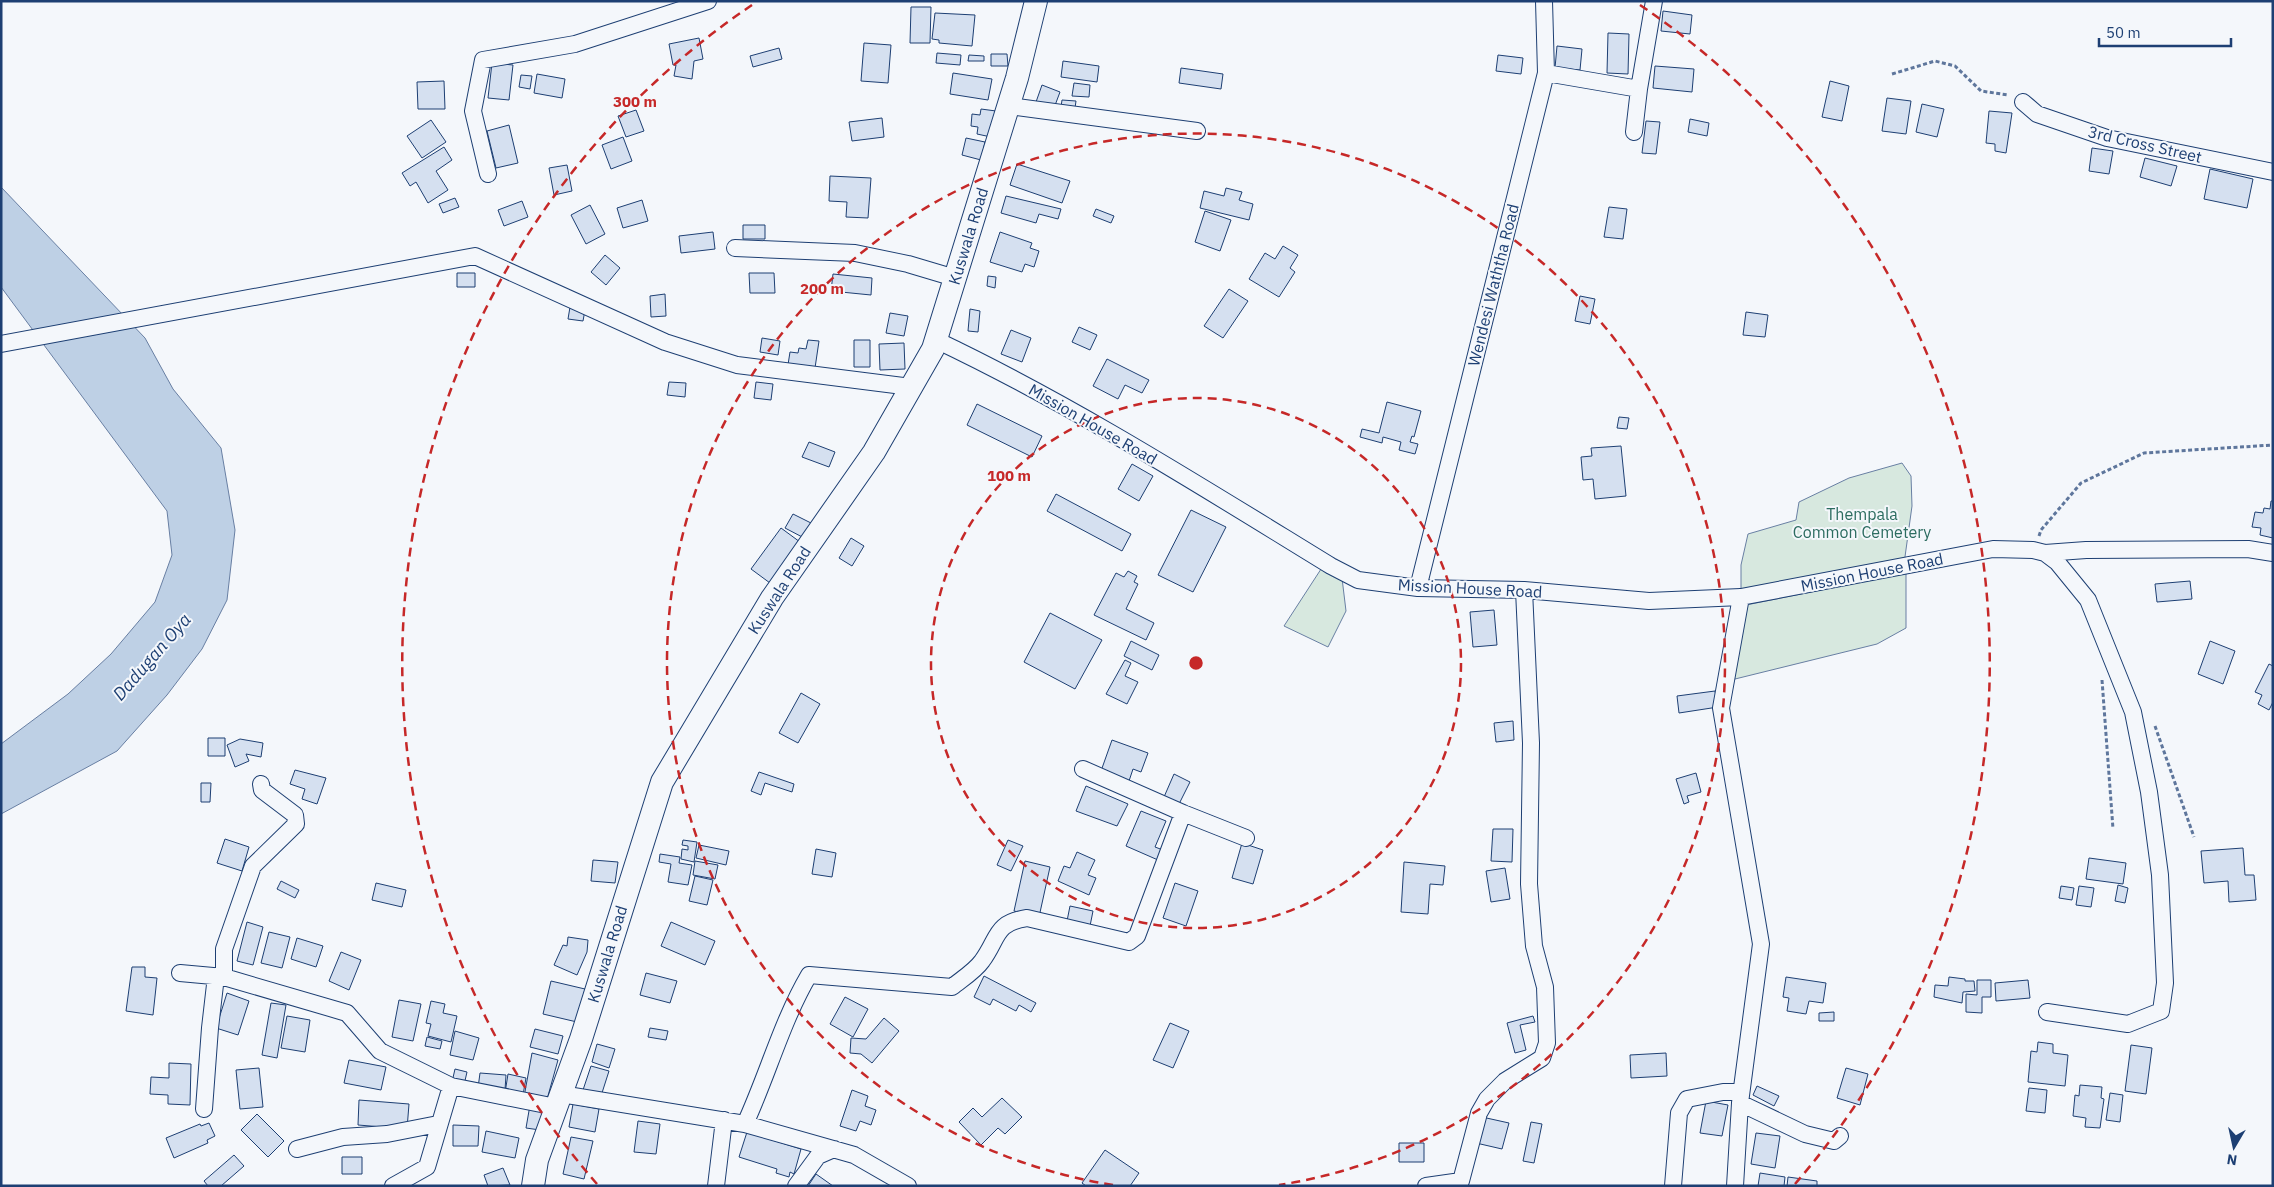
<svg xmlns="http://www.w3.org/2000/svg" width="2274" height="1187" font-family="'IBM Plex Sans',sans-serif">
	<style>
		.green { fill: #d7e8df; stroke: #687fa3 }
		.water { fill: #bed0e5; stroke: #687fa3 }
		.building { fill: #d5e0f0; stroke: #1d3f73 }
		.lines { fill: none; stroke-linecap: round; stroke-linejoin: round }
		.street-casing { stroke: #1d3f73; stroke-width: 18 }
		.secondary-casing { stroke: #1d3f73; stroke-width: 24 }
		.path { stroke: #5e769c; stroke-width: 3; stroke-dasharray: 4 2.5; stroke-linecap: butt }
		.street { stroke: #f4f7fb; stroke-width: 16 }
		.secondary { stroke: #f4f7fb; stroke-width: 22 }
		.ring { fill: none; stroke: #c62828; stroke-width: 2.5; stroke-dasharray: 9 6 }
		.labels { text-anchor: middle; stroke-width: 4; stroke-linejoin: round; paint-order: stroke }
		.street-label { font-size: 16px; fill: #1d3f73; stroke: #f4f7fb }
		.park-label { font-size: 16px; fill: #2c6c60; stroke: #f4f7fb }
		.water-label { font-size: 18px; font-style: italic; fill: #1d3f73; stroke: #f4f7fb }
		.centre { fill: #c62828; stroke: #f4f7fb; stroke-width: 2.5 }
		.ring-label { font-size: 15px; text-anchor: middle; font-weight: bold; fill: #c62828; stroke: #f4f7fb; stroke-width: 4; stroke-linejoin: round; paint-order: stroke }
	</style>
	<rect width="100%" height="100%" fill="#f4f7fb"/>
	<path class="green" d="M1902,463L1911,476L1912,506L1904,564L1741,592V565L1748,534L1796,520L1799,502L1849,478Z
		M1323,566L1342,578L1346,611L1328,647L1284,626Z
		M1906,573V628L1877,644L1731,680L1746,605Z"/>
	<path class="water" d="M1,187L145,338L173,389L221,448L235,530L227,600L202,649L167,695L117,751L1,814V744L68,694L111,654L155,602L172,555L167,511L1,287Z"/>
	<path class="building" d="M911,7H931L930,43H910Z
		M1663,11L1692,15L1690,34L1661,31Z
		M935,13L975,15L972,46L939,43V40L932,39Z
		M1608,33L1629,34L1628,74L1607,73Z
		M699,38L703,59L694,61L692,79L674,76L676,65H673L669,44Z
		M864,43L891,45L888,83L861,81Z
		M1557,46L1582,49L1580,70L1555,68Z
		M779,48L782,59L753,67L750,56Z
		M937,53L961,55L960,65L936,63Z
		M991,54H1007L1008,66H991Z
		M969,55L984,56V61H968Z
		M1498,55L1523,58L1521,74L1496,71Z
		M1063,61L1099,66L1097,82L1061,77Z
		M492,63L513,65L509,100L488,98Z
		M1655,66L1694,69L1692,92L1653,88Z
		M1181,68L1223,74L1221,89L1179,83Z
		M953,73L992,79L988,100L950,94Z
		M537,74L565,79L562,98L534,93Z
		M521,75L532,76L530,89L519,87Z
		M444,81L445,109H418L417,82Z
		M1830,81L1849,86L1842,121L1822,117Z
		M1074,83L1090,85L1089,97L1072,96Z
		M1042,85L1060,92L1054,108L1036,102Z
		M1887,98L1911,101L1906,134L1882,131Z
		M1062,100L1076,101L1075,108L1061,107Z
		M1922,104L1944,109L1937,137L1916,132Z
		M981,109L996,111L991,137L977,134L978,127L971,126L972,114L980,115Z
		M636,110L644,131L626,137L618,116Z
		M1989,111L2012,113L2006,153L1995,151V144L1986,143Z
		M882,118L884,137L852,141L849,122Z
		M1690,119L1709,123L1707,136L1688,132Z
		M431,120L446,142L422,158L407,136Z
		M1646,121L1660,122L1656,154L1642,153Z
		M509,125L518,163L496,168L487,131Z
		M623,137L632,161L611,169L602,145Z
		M966,138L985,142L981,160L962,155Z
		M444,147L452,160L436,171L448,190L428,203L416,182L410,186L402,173Z
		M2092,148L2113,151L2109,174L2089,171Z
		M2145,158L2177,166L2171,186L2140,177Z
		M1017,164L1070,181L1062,203L1010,185Z
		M567,165L572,191L554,195L549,168Z
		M2210,169L2253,179L2247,208L2204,199Z
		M830,176L871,178L868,218L846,217L847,202L829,201Z
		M1226,188L1242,192L1239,200L1253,204L1249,220L1200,208L1204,191L1224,196Z
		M1006,196L1061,209L1058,219L1039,214L1036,223L1001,213Z
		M455,198L459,207L443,213L439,204Z
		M642,200L648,221L623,228L617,208Z
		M522,201L528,217L504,226L498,210Z
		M590,205L605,234L586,244L571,215Z
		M1609,207L1627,209L1623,239L1604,237Z
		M1096,209L1114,216L1111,223L1093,216Z
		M1205,211L1231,220L1220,251L1195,242Z
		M743,225H765V239H743Z
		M713,232L715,249L681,253L679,236Z
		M1000,232L1032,243L1030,248L1039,251L1034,267L1025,264L1022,272L990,262Z
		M1283,246L1298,255L1290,268L1295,272L1279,297L1249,279L1265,253L1275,259Z
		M605,255L620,268L606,285L591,272Z
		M457,273H475V287H457Z
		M749,273H774L775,293H750Z
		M833,274L872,278L871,295L831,291Z
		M988,276L996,277L995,288L987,286Z
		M1229,289L1248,301L1223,338L1204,326Z
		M665,294L666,316L651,317L650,296Z
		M1580,296L1595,299L1590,324L1575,321Z
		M570,307L585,310L583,321L568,319Z
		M970,309L980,311L978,332L968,331Z
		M1746,312L1768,315L1765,337L1743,335Z
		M890,313L908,316L904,336L886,333Z
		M1079,327L1097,335L1090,350L1072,342Z
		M1011,330L1031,338L1022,362L1001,354Z
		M762,338L780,341L778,355L760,352Z
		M808,340L819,341L815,368L787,371L790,352L798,353L799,348L806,349Z
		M854,340H870V367H854Z
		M904,343L905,369L880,370L879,344Z
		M1107,359L1149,380L1142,393L1125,385L1118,399L1093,386Z
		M669,382L686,383L685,397L667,395Z
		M756,382L773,384L771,400L754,398Z
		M1387,402L1421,411L1414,437L1412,436L1410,442L1418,444L1415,454L1399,450L1401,442L1383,437L1382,443L1360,437L1362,429L1379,433Z
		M977,404L1042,436L1032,457L967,425Z
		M1619,417L1629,418L1627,429L1617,428Z
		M809,442L835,452L829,467L802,457Z
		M1621,446L1626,496L1595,499L1593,479L1583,480L1581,457L1592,456L1591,448Z
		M1132,464L1153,476L1139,501L1118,489Z
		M1056,494L1131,534L1122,551L1047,511Z
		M2271,501H2273V538L2260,535L2261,528L2252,527L2255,512L2263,513L2264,508L2270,509Z
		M1191,510L1226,527L1193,592L1158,575Z
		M793,514L813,524L806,539L785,528Z
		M781,528L800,542L770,583L751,569Z
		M851,538L864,546L852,566L839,558Z
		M1128,571L1137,576L1134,582L1138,584L1126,609L1154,623L1146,640L1094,615L1116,573L1124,577Z
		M2190,581L2192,599L2157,602L2155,584Z
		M1494,610L1497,645L1473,647L1470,612Z
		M1050,613L1102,640L1075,689L1024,662Z
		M1131,641L1159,655L1152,670L1124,656Z
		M2210,641L2235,651L2223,684L2198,674Z
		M1125,660L1131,663L1125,676L1138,682L1127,704L1106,694Z
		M2269,664L2273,666V702L2269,710L2258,704L2262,695L2255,692Z
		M1715,691L1718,707L1679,713L1677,696Z
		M801,693L820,704L798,743L779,733Z
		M1513,721L1514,740L1496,742L1494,723Z
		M208,738H225V756H208Z
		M240,739L263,743L261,757L246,754L249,761L235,767L227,745Z
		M1112,740L1148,753L1141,772L1133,769L1129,781L1101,771Z
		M295,770L326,778L317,804L302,799L305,789L290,784Z
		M759,772L794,784L792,792L765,783L761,795L751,791Z
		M1696,773L1701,792L1687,796L1689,802L1684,804L1676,779Z
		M1174,774L1190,782L1179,804L1164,797Z
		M201,783H211L210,802H201Z
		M1086,786L1128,804L1117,826L1076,811Z
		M1141,811L1166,821L1155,847L1163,850L1158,860L1126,846Z
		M1493,829H1513L1512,862L1491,861Z
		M225,839L249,847L242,871L217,863Z
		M683,840L697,842L694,862L681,859L682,849L688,850V846L682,845Z
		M1008,840L1023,846L1011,871L997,865Z
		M1242,843L1263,850L1253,884L1232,878Z
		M699,845L729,851L726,865L696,858Z
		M2243,848L2245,875H2254L2256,900L2229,902L2228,881L2204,883L2201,851Z
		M816,849L836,853L832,877L812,874Z
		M1077,852L1095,860L1088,875L1096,878L1089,895L1058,881L1064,866L1070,868Z
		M660,854L680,857L679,863L692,865L688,885L668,882L671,864L659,862Z
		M2089,858L2126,863L2123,884L2086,879Z
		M593,860L618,862L615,883L591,881Z
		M695,861L718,865L715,879L693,875Z
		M1025,861L1050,867L1039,917L1014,911Z
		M1404,862L1445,866L1443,885L1430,884L1428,914L1401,912Z
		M1505,868L1510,899L1491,902L1486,871Z
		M695,876L713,880L707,905L689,901Z
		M281,881L299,890L295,898L277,889Z
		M376,883L406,890L402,907L372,900Z
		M1175,883L1198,891L1186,926L1163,918Z
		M2118,885L2128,888L2125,903L2115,901Z
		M2061,886L2074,888L2072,900L2059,898Z
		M2079,886L2094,888L2091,907L2076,905Z
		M1070,906L1093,911L1090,926L1067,921Z
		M247,922L263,927L253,965L237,961Z
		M671,922L715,941L705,965L661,946Z
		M269,932L290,937L282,968L261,963Z
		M568,937L588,940L587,952L577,975L554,965L563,945L567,946Z
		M297,938L323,946L316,967L291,959Z
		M341,952L361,960L349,990L329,981Z
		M132,967H145V977L157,978L153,1015L126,1011Z
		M646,973L677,981L670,1003L640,995Z
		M984,976L1036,1003L1031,1012L1019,1005L1016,1011L993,999L990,1005L974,997Z
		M1786,977L1826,983L1823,1003L1809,1001L1806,1014L1787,1011L1789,998L1783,997Z
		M1949,977L1965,979V981H1974L1975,991L1963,992L1962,1003L1934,997L1935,985L1948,986Z
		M1977,980H1991V997H1982V1013L1966,1012V994L1977,995Z
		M2028,980L2030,998L1996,1001L1995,983Z
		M551,981L585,989L577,1022L543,1014Z
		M227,993L249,1001L238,1035L216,1028Z
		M845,997L868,1009L853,1037L830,1024Z
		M399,1000L421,1004L413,1041L392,1037Z
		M431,1001L445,1004L443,1013L457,1016L451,1042L428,1036L431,1024L426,1023Z
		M271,1003L286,1005L277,1058L262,1055Z
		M1834,1012V1021H1819V1013Z
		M287,1016L310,1020L305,1052L281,1048Z
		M1533,1016L1535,1022L1520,1025L1526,1050L1515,1053L1507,1023Z
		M884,1018L899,1031L872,1063L861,1054L850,1053L851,1038L866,1039Z
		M1170,1023L1189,1031L1173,1068L1153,1060Z
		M650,1028L668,1031L666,1040L648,1037Z
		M535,1029L563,1036L558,1054L530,1047Z
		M455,1031L479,1038L473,1060L450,1055Z
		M427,1037L442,1041L440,1049L425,1046Z
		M2038,1042L2053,1044V1053L2068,1055L2065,1086L2028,1082L2031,1051L2037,1052Z
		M597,1044L615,1049L609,1068L592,1062Z
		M2131,1045L2152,1048L2146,1094L2125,1091Z
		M532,1053L558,1060L546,1103L524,1097Z
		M1666,1053L1667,1076L1631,1078L1630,1055Z
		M349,1060L386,1067L381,1090L344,1083Z
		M169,1063L191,1064L190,1105L168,1104V1095L150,1094L151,1077L169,1078Z
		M591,1066L609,1071L601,1096L583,1090Z
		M259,1068L263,1107L240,1109L236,1070Z
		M1846,1068L1868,1074L1860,1105L1837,1098Z
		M455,1069L467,1072L464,1085L452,1082Z
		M480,1073L506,1075L505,1090L478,1088Z
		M508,1074L526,1078L523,1095L505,1093Z
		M2080,1085L2102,1087L2101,1098L2104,1099L2100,1128L2085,1127L2086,1118L2073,1116L2075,1095L2079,1096Z
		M1757,1086L1779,1096L1774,1106L1753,1095Z
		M2029,1088L2047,1090L2045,1113L2026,1111Z
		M852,1090L868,1096L865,1106L876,1110L871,1125L860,1121L856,1131L840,1126Z
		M2110,1093L2123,1095L2120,1122L2106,1120Z
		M1002,1098L1022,1117L1005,1134L998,1128L981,1145L959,1122L973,1108L982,1117Z
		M359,1100L409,1104L407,1129L358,1125Z
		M1706,1101L1728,1105L1722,1136L1700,1133Z
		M573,1104L599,1109L595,1132L569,1127Z
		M530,1105L544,1108L540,1130L526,1128Z
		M257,1114L284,1141L268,1157L241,1130Z
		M1482,1117L1509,1123L1502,1149L1476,1143Z
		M638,1121L660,1124L656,1154L634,1152Z
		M1531,1122L1542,1124L1534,1163L1523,1161Z
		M209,1123L215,1136L207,1140L208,1143L174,1158L166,1138L200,1124L201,1126Z
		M453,1125L479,1126L478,1146H453Z
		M486,1131L519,1138L515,1158L482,1152Z
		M747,1132L801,1149L794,1174L790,1172L789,1177L776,1173L777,1169L739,1157Z
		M1756,1133L1780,1136L1775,1168L1751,1164Z
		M571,1137L593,1141L584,1179L563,1174Z
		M1399,1143H1424V1162H1399Z
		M1105,1150L1139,1173L1130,1186H1086L1082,1183Z
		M234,1155L244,1166L221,1186H208L204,1181Z
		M342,1157H362V1174H342Z
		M503,1168L510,1185L488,1186L484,1175Z
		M1760,1173L1785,1177L1784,1186H1758Z
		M816,1174L833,1186H808Z
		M1788,1177L1817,1181V1186H1787Z"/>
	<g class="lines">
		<defs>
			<path id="street" d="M1544,1L1546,73
				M2023,102L2037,114L2107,138L2273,172
				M1009,106L1197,131
				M1634,132L1639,89L1654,1
				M488,174L473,111L483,60L575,44L708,1
				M735,248L855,253L908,264L955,278
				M936,340C1073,405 1202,487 1331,566L1358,580L1418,588L1524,590L1649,601L1741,597L1993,549L2033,550L2045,553L2057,562L2088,600L2133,712L2149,792L2160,875L2165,983L2161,1011L2128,1024L2047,1012
				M1,344L475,256L665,342L737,365L911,387
				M2045,553L2086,550L2248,549L2273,553
				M1418,588L1546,73L1639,89
				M1083,769L1183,813L1246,838
				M180,973L224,977L347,1013L380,1051L451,1086L556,1107
				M224,977V949L253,866L296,824L295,815L262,790L261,784
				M561,1094L745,1124L854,1155L908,1186
				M1740,1103L1805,1134L1834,1141L1840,1136
				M204,1109L210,1028L216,976
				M745,1124C768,1074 782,1021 809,975L952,987C962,979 975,971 982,961C999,938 994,923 1027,918L1129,942L1137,936L1183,813
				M297,1149L343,1137L387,1134L438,1124
				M393,1186L427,1167L451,1086
				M716,1186L724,1120
				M796,1186L818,1156L834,1149
				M1426,1186L1461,1181L1479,1113L1487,1099L1505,1081L1542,1058L1547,1043L1545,987L1534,946L1529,884L1531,743L1524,590
				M1673,1186L1679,1113L1687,1099L1723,1092H1741
				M1735,1186L1740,1103L1761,944L1721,708L1741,597"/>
			<path id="secondary" d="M533,1186L537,1160L581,1039L662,782L772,598L874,452L933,349L1017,78L1036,1"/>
		</defs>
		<use href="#street" class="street-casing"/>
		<use href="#secondary" class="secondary-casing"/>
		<path class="path" d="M1892,74L1935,61L1955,66L1981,91L2008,95
			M2039,536L2041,530L2081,483L2144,453L2273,445
			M2102,680L2113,829
			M2155,726L2194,837"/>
		<use href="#street" class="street"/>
		<use href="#secondary" class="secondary"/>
	</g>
	<g class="ring">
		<circle cx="1196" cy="663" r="265"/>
		<path d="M1113 1185A529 529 0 1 1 1279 1185"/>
		<path d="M597 1184A794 794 0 0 1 752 5M1640 5A794 794 0 0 1 1795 1184"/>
	</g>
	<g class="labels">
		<g class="street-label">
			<text transform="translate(2145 144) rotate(13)" y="6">3rd Cross Street</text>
			<text transform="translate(968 236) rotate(-73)" y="6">Kuswala Road</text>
			<text transform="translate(1493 285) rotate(-76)" y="6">Wendesi Waththa Road</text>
			<text transform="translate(1093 424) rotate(30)" y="6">Mission House Road</text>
			<text transform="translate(1872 572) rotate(-11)" y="6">Mission House Road</text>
			<text transform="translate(1470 588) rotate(3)" y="6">Mission House Road</text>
			<text transform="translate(779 590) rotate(-57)" y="6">Kuswala Road</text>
			<text transform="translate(607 954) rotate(-73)" y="6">Kuswala Road</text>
		</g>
		<g class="park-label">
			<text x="1862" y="520">Thempala<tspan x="1862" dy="18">Common Cemetery</tspan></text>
		</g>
		<g class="water-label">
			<text transform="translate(152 657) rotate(-49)" y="6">Dadugan Oya</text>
		</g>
	</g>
	<circle cx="1196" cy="663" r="8" class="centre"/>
	<g class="ring-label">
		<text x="635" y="107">300 m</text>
		<text x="822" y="294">200 m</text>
		<text x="1009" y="481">100 m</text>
	</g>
	<rect width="2274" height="1187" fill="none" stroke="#1d3f73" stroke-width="5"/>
	<g transform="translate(2234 1147) rotate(189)" stroke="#f4f7fb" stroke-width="4" paint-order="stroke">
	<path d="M0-4L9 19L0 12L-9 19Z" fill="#1d3f73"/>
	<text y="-8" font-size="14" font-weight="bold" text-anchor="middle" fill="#1d3f73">N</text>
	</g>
	<path d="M2099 38v8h132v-8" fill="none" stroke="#1d3f73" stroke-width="2.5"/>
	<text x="2106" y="38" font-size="15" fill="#1d3f73" stroke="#f4f7fb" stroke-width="4" paint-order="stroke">50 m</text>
</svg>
